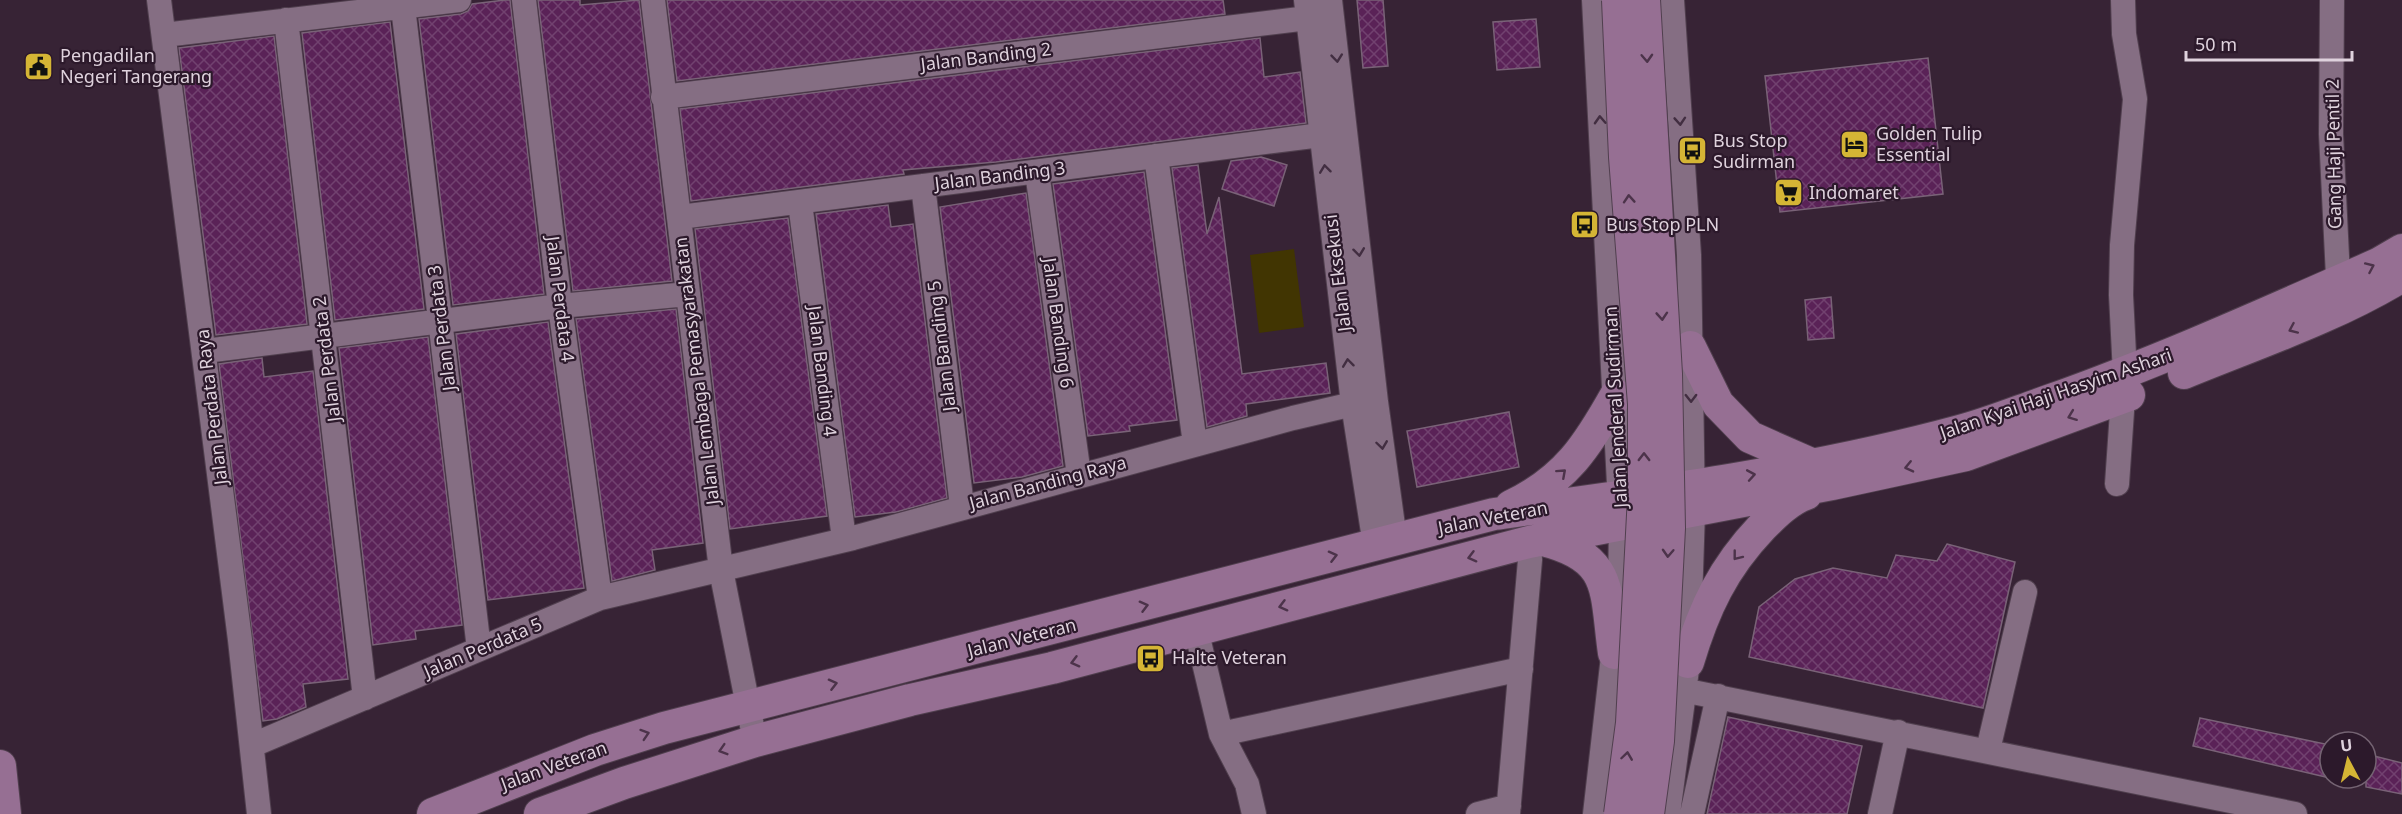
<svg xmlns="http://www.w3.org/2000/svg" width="2402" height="814" font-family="'Noto Sans',sans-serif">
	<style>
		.pitch { fill: #413502 }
		.building { fill: url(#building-cross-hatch); stroke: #796277; stroke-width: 1.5 }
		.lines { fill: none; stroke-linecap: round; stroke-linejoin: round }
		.minor-casing { stroke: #503f4e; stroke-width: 26 }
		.major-casing { stroke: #503f4e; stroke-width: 34 }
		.minor { stroke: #856e83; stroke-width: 24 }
		.major { stroke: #966f93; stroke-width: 32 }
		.major-bridge-casing { stroke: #503f4e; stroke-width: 34; stroke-linecap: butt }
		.major-bridge { stroke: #966f93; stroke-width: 32 }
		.oneway { stroke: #422e41 }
		.oneway2 { stroke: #4c334a }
		.labels { text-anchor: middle; stroke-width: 4.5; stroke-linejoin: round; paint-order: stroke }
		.poi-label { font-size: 18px; fill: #dfd2dd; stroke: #2c192b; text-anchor: start }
		.street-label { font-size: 18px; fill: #dfd2dd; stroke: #2c192b }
	</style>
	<defs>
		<pattern id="building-cross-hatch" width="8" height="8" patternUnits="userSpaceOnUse" patternTransform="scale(1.5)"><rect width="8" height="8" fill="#5a2257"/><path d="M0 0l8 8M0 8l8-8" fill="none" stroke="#71416f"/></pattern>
	</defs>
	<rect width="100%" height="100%" fill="#372335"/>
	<path class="pitch" d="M1294,249L1304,327L1259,333L1250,255Z"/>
	<path class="building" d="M505,0H510L544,294L453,305L419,19L461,14L468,11L472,4Z
		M538,0H580V5L639,0L672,281L573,291Z
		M667,0H1223L1225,14L677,81Z
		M1357,0H1383L1388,66L1363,68Z
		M1536,19L1540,67L1497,70L1493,22Z
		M390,22L424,309L335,320L302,33Z
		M274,36L307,324L216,335L179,48Z
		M1260,38L1264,77L1300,72L1306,123L996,162L903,170L904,174L691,201L680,109Z
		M1928,58L1943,194L1780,212L1765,76Z
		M1261,157L1287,165L1274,206L1222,189L1231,161Z
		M1198,165L1207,234L1219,197L1242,374L1326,363L1330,393L1246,404L1247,416L1207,427L1172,168Z
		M1144,172L1177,420L1129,426L1130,431L1088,436L1053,184Z
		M1026,193L1063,466L1022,477L974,483L940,207Z
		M888,205L891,227L913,224L947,498L896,512L855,517L816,214Z
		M788,218L827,516L730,529L695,229Z
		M1831,297L1834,338L1808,340L1805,300Z
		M676,309L703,543L652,550L655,570L612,581L576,319Z
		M548,322L584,588L488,600L456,334Z
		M428,337L462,625L415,631L416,639L373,645L339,348Z
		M262,358L264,377L313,371L348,679L303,684L306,707L277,719L263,721L219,364Z
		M1509,412L1519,467L1417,487L1407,431Z
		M1947,544L2015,562L1983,708L1749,657L1759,607L1795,579L1833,568L1887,578L1896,555L1937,561Z
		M1728,717L1862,746L1847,814H1707Z
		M2200,718L2330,745V778L2193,746Z
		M2366,754L2402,763V794L2366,787Z"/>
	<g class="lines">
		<defs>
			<path id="minor" d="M159,0L240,640L259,814
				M524,0L560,306L600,598
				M653,0L721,570L755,741
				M1306,0L1353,404L1375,545
				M1330,0L1376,402L1395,540
				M1594,0L1621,523L1620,595L1595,814
				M2123,0L2124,34L2135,99L2122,245L2121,295L2125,374
				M2332,0L2331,134L2339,297
				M403,7L479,649
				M286,20L365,698
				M164,35L459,0
				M663,97L1308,18
				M1156,156L1195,444
				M1037,172L1079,475
				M923,186L962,506
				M800,203L844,539
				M680,217L1321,135
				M205,351L560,306L688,294
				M2117,484L2123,397
				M1196,629L1221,734L1247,784L1254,814
				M1668,687L2295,814
				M1221,734L1521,669
				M253,745L600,598L853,538L1293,418L1353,404L1376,402
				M1988,750L2025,592
				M1478,814L1509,806
				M1508,814L1530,560L1529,542
				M1668,814L1688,662L1693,511L1689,255L1672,0
				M1692,814L1718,696
				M1880,814L1898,732"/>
			<path id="major" d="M1690,347L1718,404L1750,437L1811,464
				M2184,373C2257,343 2335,317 2402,276
				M1511,506C1566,480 1588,445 1616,395
				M1543,540C1614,558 1605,590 1614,653
				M1688,662C1704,608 1723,568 1762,527C1775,514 1789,500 1806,494
				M0,766L5,814
				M433,814L595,750L664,728L1494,514C1650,493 1809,472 1960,431C1990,423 2019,411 2048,401C2161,361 2269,312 2378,264L2402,250
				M540,814L624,783L755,741L910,700L1052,668L1529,542L1832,484L1966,455L2129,395"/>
		</defs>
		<use href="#minor" class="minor-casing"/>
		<use href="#major" class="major-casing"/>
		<use href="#minor" class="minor"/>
		<use href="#major" class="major"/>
		<defs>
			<path id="major-bridge" d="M1618,0L1625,157L1644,404V496L1632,723L1620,814
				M1644,0L1666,374L1669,528L1658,741L1648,814"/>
		</defs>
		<use href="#major-bridge" class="major-bridge-casing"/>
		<use href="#major-bridge" class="major-bridge"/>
	</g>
	<defs><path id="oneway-chevron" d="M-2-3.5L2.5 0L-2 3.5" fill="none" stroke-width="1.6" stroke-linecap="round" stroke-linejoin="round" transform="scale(1.5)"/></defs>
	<g class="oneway">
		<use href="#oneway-chevron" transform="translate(1337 58) rotate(84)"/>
		<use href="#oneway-chevron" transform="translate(1600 120) rotate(-93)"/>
		<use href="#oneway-chevron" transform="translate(1680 121) rotate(86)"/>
		<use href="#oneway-chevron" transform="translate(1325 169) rotate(-97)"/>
		<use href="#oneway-chevron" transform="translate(1359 252) rotate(83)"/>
		<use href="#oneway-chevron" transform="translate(1348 363) rotate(-97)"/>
		<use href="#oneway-chevron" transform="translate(1691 398) rotate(89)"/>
		<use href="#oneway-chevron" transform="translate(1382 445) rotate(82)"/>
	</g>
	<g class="oneway2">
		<use href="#oneway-chevron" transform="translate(1647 58) rotate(87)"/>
		<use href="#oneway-chevron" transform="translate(1629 199) rotate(-94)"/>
		<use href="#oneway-chevron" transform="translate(2370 267) rotate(-24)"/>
		<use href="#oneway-chevron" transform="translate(1662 316) rotate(86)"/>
		<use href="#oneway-chevron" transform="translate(2293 329) rotate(156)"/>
		<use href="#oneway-chevron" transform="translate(2072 416) rotate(159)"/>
		<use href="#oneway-chevron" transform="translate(1644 457) rotate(-90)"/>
		<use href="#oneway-chevron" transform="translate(1909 467) rotate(167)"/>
		<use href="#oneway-chevron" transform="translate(1562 473) rotate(-42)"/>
		<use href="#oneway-chevron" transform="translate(1751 475) rotate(-10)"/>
		<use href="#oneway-chevron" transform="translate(1668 553) rotate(93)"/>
		<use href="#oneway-chevron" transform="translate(1333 556) rotate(-14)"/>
		<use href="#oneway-chevron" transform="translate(1737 556) rotate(128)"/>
		<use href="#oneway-chevron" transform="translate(1472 557) rotate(165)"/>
		<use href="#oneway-chevron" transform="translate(1144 606) rotate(-15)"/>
		<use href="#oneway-chevron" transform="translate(1283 606) rotate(165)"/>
		<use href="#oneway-chevron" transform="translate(1075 662) rotate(165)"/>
		<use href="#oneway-chevron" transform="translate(833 684) rotate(-14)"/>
		<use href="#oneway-chevron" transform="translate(645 734) rotate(-18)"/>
		<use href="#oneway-chevron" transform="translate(723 750) rotate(163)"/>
		<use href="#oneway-chevron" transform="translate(1627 756) rotate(-82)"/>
	</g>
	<defs>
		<symbol id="civic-square" viewBox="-11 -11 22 22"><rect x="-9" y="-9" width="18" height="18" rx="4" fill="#d5b535" stroke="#2c192b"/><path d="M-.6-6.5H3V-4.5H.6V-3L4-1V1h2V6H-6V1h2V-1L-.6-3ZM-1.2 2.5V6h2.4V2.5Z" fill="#111"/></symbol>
		<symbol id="hotel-square" viewBox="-11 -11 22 22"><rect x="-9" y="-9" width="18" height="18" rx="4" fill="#d5b535" stroke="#2c192b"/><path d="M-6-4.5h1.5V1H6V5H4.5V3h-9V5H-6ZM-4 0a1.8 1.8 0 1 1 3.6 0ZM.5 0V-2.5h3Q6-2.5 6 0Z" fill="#111"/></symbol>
		<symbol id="bus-square" viewBox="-11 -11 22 22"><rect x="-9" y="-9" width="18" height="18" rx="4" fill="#d5b535" stroke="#2c192b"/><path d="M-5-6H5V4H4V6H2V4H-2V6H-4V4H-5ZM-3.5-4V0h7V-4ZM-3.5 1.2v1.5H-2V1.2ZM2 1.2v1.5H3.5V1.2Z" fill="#111"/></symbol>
		<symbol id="supermarket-square" viewBox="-11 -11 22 22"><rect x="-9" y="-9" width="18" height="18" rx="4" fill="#d5b535" stroke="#2c192b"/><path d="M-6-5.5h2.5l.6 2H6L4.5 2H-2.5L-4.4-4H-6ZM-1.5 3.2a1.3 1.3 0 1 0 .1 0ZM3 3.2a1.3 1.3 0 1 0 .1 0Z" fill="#111"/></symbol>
	</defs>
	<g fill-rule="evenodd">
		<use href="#civic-square" x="22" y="50" width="33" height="33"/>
		<use href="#hotel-square" x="1838" y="128" width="33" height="33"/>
		<use href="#bus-square" x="1676" y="134" width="33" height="33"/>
		<use href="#supermarket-square" x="1772" y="176" width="33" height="33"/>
		<use href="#bus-square" x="1568" y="208" width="33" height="33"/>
		<use href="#bus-square" x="1134" y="642" width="33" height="33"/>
	</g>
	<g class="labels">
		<g class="poi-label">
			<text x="60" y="62">Pengadilan<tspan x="60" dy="21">Negeri Tangerang</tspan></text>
			<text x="1876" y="140">Golden Tulip<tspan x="1876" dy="21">Essential</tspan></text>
			<text x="1713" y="147">Bus Stop<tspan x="1713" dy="21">Sudirman</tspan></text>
			<text x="1809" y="199">Indomaret</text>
			<text x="1606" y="231">Bus Stop PLN</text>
			<text x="1172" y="664">Halte Veteran</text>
		</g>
		<g class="street-label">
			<text transform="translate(986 57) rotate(-7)" y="6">Jalan Banding 2</text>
			<text transform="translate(2334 154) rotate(-91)" y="6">Gang Haji Pentil 2</text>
			<text transform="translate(1000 176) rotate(-7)" y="6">Jalan Banding 3</text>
			<text transform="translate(1338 273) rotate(-97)" y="6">Jalan Eksekusi</text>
			<text transform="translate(560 299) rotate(83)" y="6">Jalan Perdata 4</text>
			<text transform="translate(1058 323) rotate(82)" y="6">Jalan Banding 6</text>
			<text transform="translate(442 328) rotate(-97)" y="6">Jalan Perdata 3</text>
			<text transform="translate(942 346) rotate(-97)" y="6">Jalan Banding 5</text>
			<text transform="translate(327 359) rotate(-97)" y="6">Jalan Perdata 2</text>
			<text transform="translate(697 371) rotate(-97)" y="6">Jalan Lembaga Pemasyarakatan</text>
			<text transform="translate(822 371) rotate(83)" y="6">Jalan Banding 4</text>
			<text transform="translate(2056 394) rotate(-19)" y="6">Jalan Kyai Haji Hasyim Ashari</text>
			<text transform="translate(212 407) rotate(-97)" y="6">Jalan Perdata Raya</text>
			<text transform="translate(1616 407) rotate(-93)" y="6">Jalan Jenderal Sudirman</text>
			<text transform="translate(1048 483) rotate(-15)" y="6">Jalan Banding Raya</text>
			<text transform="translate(1493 518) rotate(-11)" y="6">Jalan Veteran</text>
			<text transform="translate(1022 638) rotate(-14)" y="6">Jalan Veteran</text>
			<text transform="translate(483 648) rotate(-23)" y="6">Jalan Perdata 5</text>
			<text transform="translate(554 766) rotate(-20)" y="6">Jalan Veteran</text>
		</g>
	</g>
	<g transform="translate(2348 760) rotate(353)"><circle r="28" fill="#2c192b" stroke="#746372" stroke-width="1.5"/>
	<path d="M0-4.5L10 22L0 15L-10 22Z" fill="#d5b535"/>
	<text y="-9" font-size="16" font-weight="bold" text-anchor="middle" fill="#dfd2dd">U</text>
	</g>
	<path d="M2186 51v9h166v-9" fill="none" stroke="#dfd2dd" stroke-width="3"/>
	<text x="2195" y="51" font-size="18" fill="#dfd2dd" stroke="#2c192b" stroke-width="4.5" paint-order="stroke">50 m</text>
</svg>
